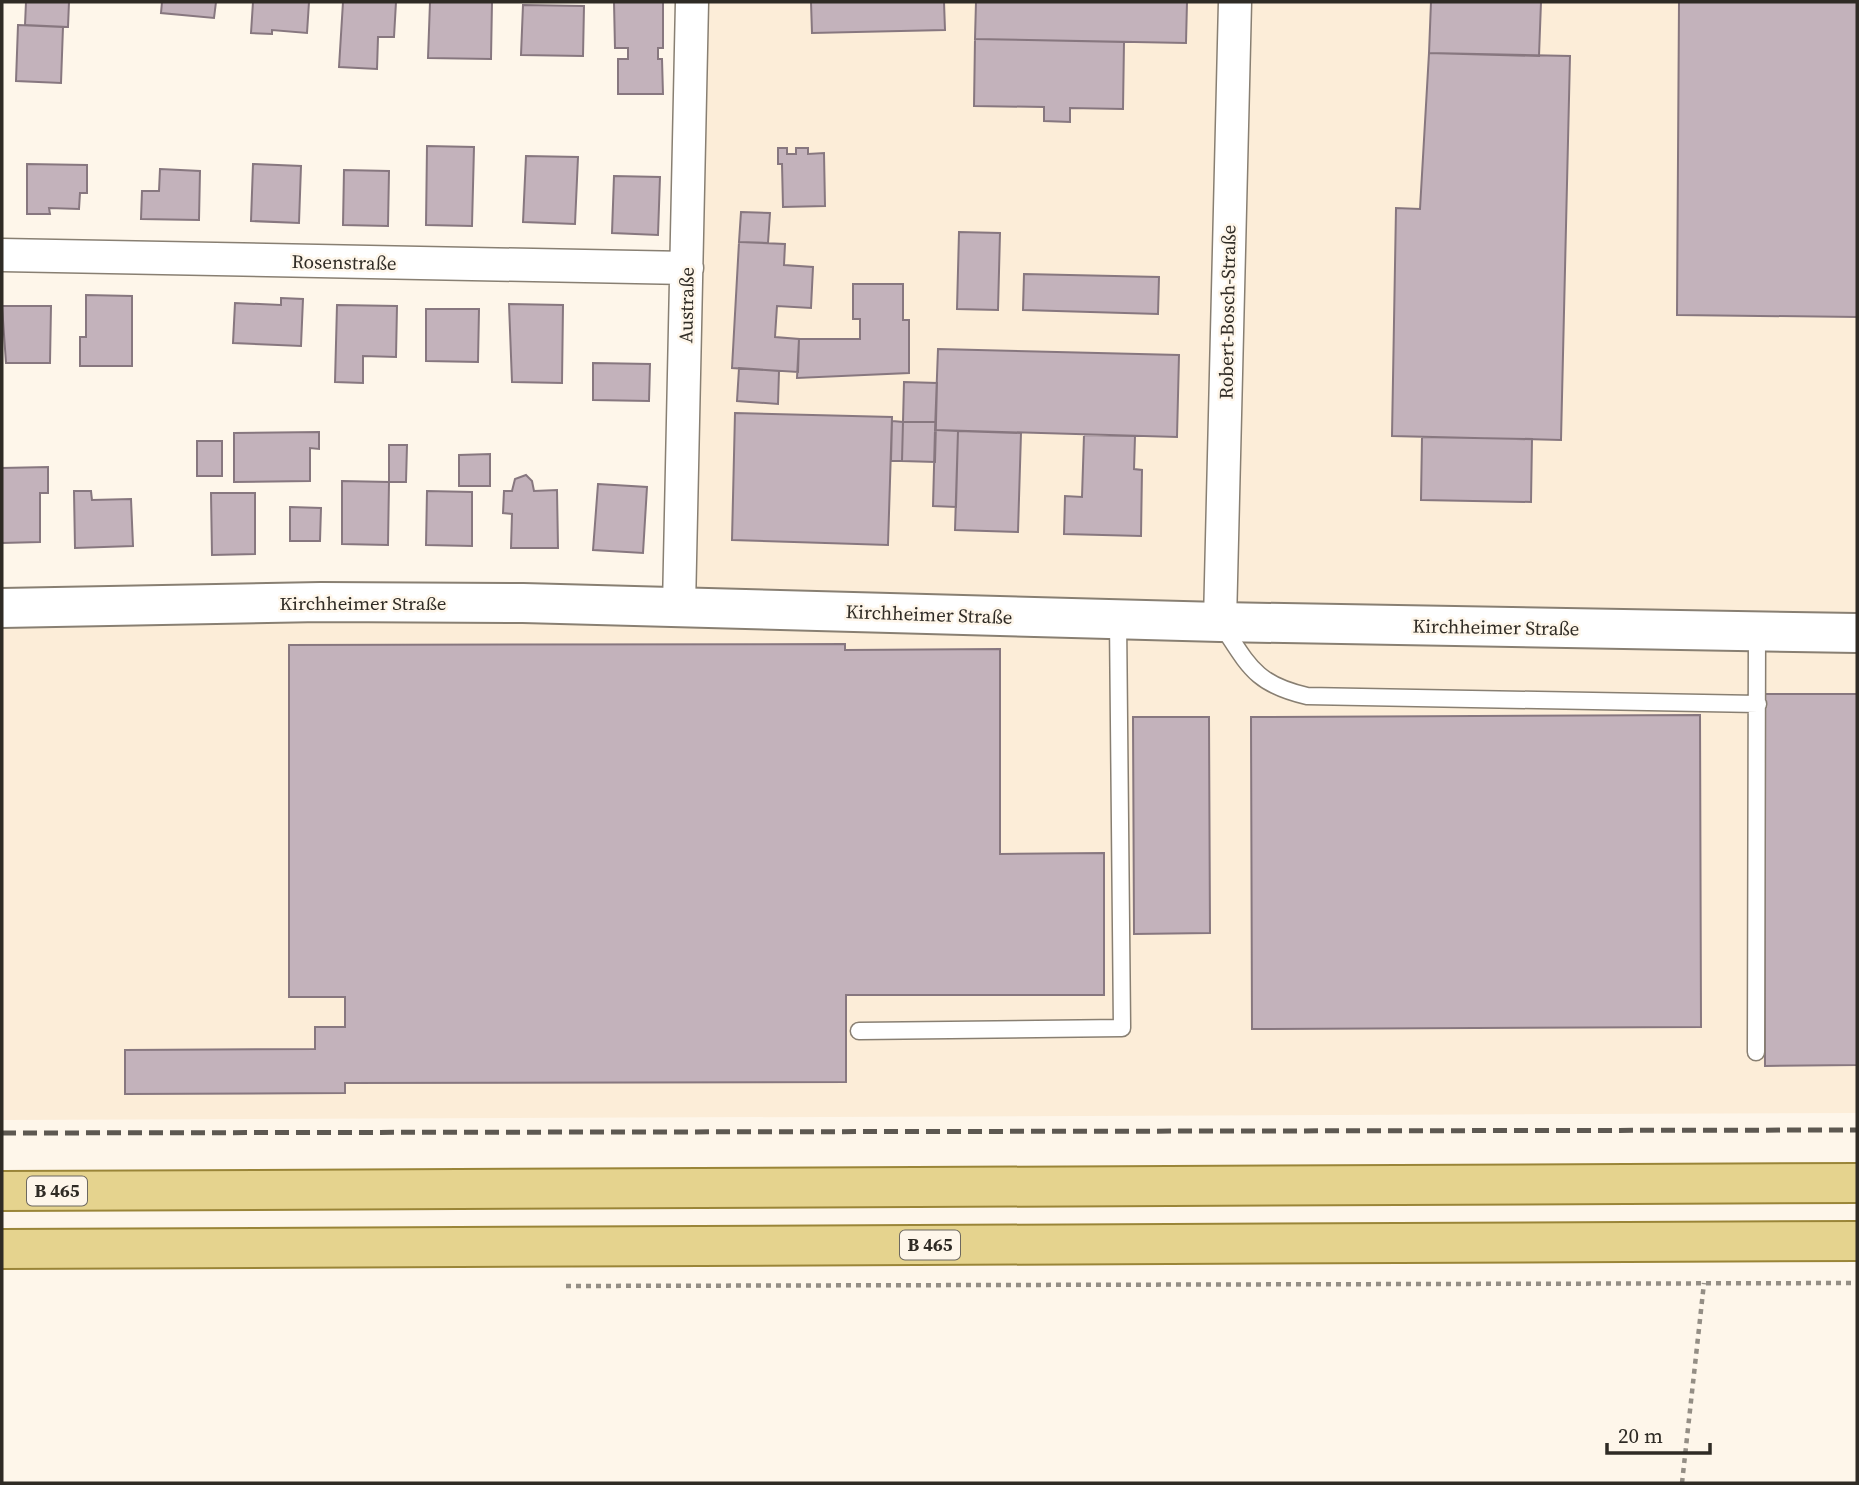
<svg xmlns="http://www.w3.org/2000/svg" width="1859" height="1485" font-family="'Source Serif 4',serif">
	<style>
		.built { fill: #fcedd8 }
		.building { fill: #c3b2bb; stroke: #87777f; stroke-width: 2 }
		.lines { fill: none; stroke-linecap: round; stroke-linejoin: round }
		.service-casing { stroke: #887f72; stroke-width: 19 }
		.minor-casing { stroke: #887f72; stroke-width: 35 }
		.tertiary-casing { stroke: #887f72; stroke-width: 42 }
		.primary-casing { stroke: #9a8538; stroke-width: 42 }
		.path { stroke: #948e85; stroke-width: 4.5; stroke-dasharray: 5 5; stroke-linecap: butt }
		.service { stroke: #fff; stroke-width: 16 }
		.minor { stroke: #fff; stroke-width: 32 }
		.tertiary { stroke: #fff; stroke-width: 38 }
		.primary { stroke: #e5d38e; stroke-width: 38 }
		.rail { stroke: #5d5851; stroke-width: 5; stroke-dasharray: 14 7; stroke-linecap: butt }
		.labels { text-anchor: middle; stroke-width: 5; stroke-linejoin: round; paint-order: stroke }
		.shield { fill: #fef6ea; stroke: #6d6860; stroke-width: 2 }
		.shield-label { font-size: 18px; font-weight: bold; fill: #2f2b25 }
		.street-label { font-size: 19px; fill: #2f2b25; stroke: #fef6ea }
	</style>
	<rect width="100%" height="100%" fill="#fef6ea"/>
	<path class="built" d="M698,2H1857V1113L2,1120V608L680,606Z"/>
	<path class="building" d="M26,2H69L68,27L25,25Z
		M162,2H216L214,18L161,13Z
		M253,2H309L307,33L272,30V34L251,33Z
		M343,2H396L394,37H378L377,69L339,67Z
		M430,2H492L491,59L428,58Z
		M614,2H663V48H658V59H662L663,94H618V59H628V48H615Z
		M811,2H944L945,30L812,33Z
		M976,2H1187L1186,43L975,39Z
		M1431,2H1541L1539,56L1429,53Z
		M1679,2H1857V317L1677,315Z
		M523,5L584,6L583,56L521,55Z
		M18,25L63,27L61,83L16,81Z
		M975,39L1124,42L1123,109L1070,108V122L1044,121V107L974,106Z
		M1429,53L1570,56L1561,440L1392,436L1396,208L1420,209Z
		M427,146L474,147L472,226L426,225Z
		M778,148H787V154H796V148H808V154L824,153L825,206L783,207L782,164H778Z
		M526,156L578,157L575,224L523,222Z
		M27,164L87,165V193H80L79,209L49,208L50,214H27Z
		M253,164L301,166L299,223L251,221Z
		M160,169L200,171L199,220L141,219L142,191H159Z
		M344,170L389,171L388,226L343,225Z
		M614,176L660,177L658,235L612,233Z
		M741,212L770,213L768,243L739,242Z
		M959,232L1000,233L998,310L957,309Z
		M739,242L785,244L784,265L813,267L811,308L777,306L775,337L799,339L798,372L732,368Z
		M1024,274L1159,277L1158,314L1023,310Z
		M853,284H903V320H909V373L797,378L799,339H860V319H853Z
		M86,295L132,296V366H80V337H86Z
		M281,298L303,299L301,346L233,343L235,303L281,305Z
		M509,304L563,305L562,383L512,382Z
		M337,305L397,306L396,357L363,356V383L335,382Z
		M2,306H51L50,363H6Z
		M426,309H479L478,362L426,361Z
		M938,349L1179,355L1177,437L935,430Z
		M593,363L650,364L649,401L593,400Z
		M739,368L779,371L778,404L737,401Z
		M904,382L937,383L936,422H903Z
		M735,413L892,417L888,545L732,540Z
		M892,421L903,422L902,461H891Z
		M903,422H936L935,462L902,461Z
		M935,430L958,431L956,507L933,506Z
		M958,431L1021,433L1018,532L955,530Z
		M319,432V449L310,448V481L234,482V433Z
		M1084,435L1135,436L1134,469L1142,470L1141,536L1064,534L1065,496L1082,497Z
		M1422,437L1532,439L1531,502L1421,500Z
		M197,441H222V476H197Z
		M389,445H407L406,482H389Z
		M490,454V486H459V455Z
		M48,467V493H40V542L2,543V468Z
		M526,475L532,481L534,491L557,490L558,548H511L512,514L503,513L504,491H512L515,479Z
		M342,481L389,482L388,545L342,544Z
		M598,484L647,487L643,553L593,550Z
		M74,491H91L92,500L131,499L133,546L75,548Z
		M427,491L472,492V546L426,545Z
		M211,493H255V554L212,555Z
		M290,507L321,508L320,541H290Z
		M845,644V650L1000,649V854L1104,853V995H846V1082L345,1083V1093L125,1094V1050L315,1049V1027H345V997H289V645Z
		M1764,694H1857V1065L1765,1066Z
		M1700,715L1701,1027L1252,1029L1251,717Z
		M1133,717H1209L1210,933L1134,934Z"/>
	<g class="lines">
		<defs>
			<path id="service" d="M1221,624C1249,666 1255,684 1307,696L1758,704
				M859,1031L1122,1028L1118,619
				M1756,1052L1757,631"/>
			<path id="minor" d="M2,255L687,268
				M679,607L692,2
				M1220,622L1235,2"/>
			<path id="tertiary" d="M2,608L321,602L523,603L1220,622L1857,633"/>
			<path id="primary" d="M2,1191L1857,1183
				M2,1249L1857,1241"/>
		</defs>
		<use href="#service" class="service-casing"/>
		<use href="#minor" class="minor-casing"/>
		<use href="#tertiary" class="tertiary-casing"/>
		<use href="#primary" class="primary-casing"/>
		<path class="path" d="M566,1286L1857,1283
			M1682,1483L1704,1283"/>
		<use href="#service" class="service"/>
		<use href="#minor" class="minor"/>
		<use href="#tertiary" class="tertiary"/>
		<use href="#primary" class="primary"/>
		<path class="rail" d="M2,1133L1857,1130"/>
	</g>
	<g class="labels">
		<g class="shield">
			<rect x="27" y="1176.5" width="60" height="29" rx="5"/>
			<rect x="900" y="1230.5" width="60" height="29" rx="5"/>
		</g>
		<g class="shield-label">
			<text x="57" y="1197">B 465</text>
			<text x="930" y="1251">B 465</text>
		</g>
		<g class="street-label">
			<text transform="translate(344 262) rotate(1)" y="7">Rosenstraße</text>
			<text transform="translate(686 305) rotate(-89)" y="7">Austraße</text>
			<text transform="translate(1227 312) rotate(-89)" y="7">Robert-Bosch-Straße</text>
			<text x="363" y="610">Kirchheimer Straße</text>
			<text transform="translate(929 614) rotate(2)" y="7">Kirchheimer Straße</text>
			<text transform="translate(1496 627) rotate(1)" y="7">Kirchheimer Straße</text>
		</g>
	</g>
	<rect width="1859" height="1485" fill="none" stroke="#2f2b25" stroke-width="7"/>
	<path d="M1607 1443v10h103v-10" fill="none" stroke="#2f2b25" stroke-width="3.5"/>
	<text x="1618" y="1443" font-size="21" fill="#2f2b25" stroke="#fef6ea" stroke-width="5" paint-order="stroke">20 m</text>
</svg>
